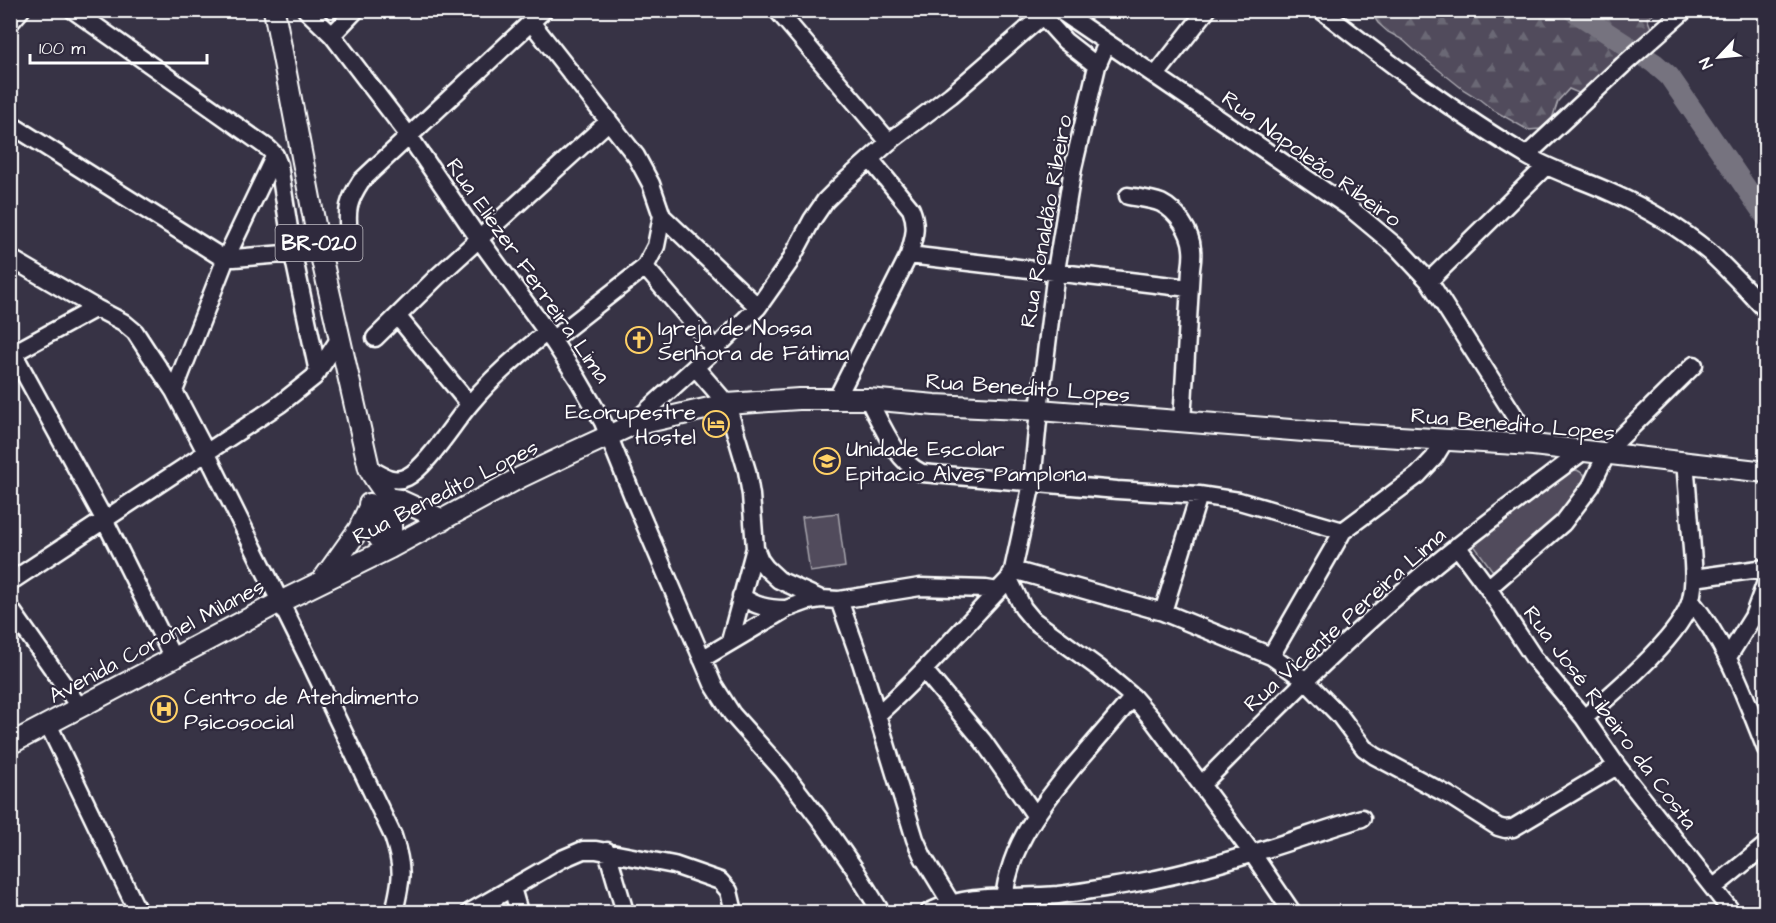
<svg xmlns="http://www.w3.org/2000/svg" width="1776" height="923" font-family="'Architects Daughter',sans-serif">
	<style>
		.forest { fill: url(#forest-firs); stroke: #a8a6ae; stroke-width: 1.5 }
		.green { fill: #514c5c; stroke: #a8a6ae; stroke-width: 1.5 }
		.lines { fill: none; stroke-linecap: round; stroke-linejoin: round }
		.river { stroke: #76737f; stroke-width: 21 }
		.minor-casing { stroke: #fff; stroke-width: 21 }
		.major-casing { stroke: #fff; stroke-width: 24 }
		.minor { stroke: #2f2a3d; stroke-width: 16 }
		.major { stroke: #2f2a3d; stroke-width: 20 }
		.labels { text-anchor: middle; stroke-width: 4.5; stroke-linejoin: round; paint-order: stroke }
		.shield { fill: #2f2a3d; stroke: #c1bfc5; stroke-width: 1.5 }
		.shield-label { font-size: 21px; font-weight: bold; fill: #fff }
		.street-label { font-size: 22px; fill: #fff; stroke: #2f2a3d }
		.poi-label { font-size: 22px; fill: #fff; stroke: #2f2a3d; text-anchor: start }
	</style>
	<defs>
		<pattern id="forest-firs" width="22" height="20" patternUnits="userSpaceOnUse" patternTransform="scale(1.5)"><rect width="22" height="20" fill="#514c5c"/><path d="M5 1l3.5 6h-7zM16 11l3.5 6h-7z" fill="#6b6774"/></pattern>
	</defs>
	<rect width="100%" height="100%" fill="#373345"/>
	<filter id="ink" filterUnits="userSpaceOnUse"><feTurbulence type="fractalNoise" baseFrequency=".0167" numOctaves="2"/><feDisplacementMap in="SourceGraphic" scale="12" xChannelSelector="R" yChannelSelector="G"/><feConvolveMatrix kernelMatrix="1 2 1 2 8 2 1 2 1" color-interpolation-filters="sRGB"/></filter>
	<g filter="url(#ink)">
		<path class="forest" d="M1370,11H1658L1647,18L1653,33L1635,49L1616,60L1606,78L1583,95L1569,89L1558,101L1552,119L1540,129L1528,130L1493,110L1479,99L1464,90L1414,50L1403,40L1388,32L1378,23Z"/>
		<path class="green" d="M1577,470L1584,474L1586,482L1548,529L1497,570H1492L1473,544L1568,471Z
			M838,513L845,567L810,572L802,517Z"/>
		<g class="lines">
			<path class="river" d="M1572,10L1654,63L1669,76L1766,217"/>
			<defs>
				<path id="minor" d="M73,10L268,148L275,155L279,165L293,254L318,372
					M306,10L332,35L409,136L479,239L547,332L578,379L603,422L634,499L713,684L732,714L782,770L824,825L854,868L881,912
					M777,10L889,142
					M1037,10L1065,41L1097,66
					M1059,10L1350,208L1398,248L1429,281L1533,445
					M1321,10C1388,62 1456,114 1529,157C1555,172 1584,180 1612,193C1646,208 1680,228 1709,252C1729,270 1747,290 1766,310
					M531,22L636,156L651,184L662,216L758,307
					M10,23L21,10
					M332,35L356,10
					M1156,75L1207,10
					M10,124L218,255L226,258H234L320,251
					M1527,155L1623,65L1685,10
					M1128,196C1139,198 1151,199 1161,203C1177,211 1191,232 1192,249C1193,256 1192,262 1191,269L1182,422
					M349,234C346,210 348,201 361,181L544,10
					M909,255L1189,288
					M10,258L96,308L123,322L135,332L148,352L174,391L207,454L310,662L393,836C404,869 402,879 394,912
					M645,267L715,349
					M1429,281L1546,166
					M398,317L469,404
					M375,338L437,277L609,121
					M552,340L645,267L656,246L662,216
					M10,347L104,519L173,658
					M10,355L96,308
					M695,367L727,404L747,471L751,495L755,548L760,560L766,568L779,580L821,599
					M174,391L226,258L275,155
					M837,398L909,255C914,238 918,226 911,209L870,159
					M868,399C881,423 896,462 922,473L1117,490L1199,495L1239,501L1343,531
					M630,426L715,349L758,307L789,263L812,220L825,201L843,183L889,142L951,95L1049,10
					M369,468C381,475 393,484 407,477C426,468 455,421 470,404C493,376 519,354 547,332
					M1457,546L1488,588L1534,658L1584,718L1617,766L1732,912
					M1013,570L1163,612L1271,656L1305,680L1340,716L1364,748L1375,756L1448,795L1498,827L1505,829L1513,828L1617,766
					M1694,578L1766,568
					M1009,579L1023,608L1033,620L1100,669L1133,697L1152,719L1252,853L1292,912
					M10,582L280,404L314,377L340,338
					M1488,588L1563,523L1591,486L1606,455L1617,441L1694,365
					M741,596C755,606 768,609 785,609
					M839,600L861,662L915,839L923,857L951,903
					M1691,601C1727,644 1745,697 1766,749
					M10,608L80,708
					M1163,612L1199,495
					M730,641L755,548
					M1271,656L1343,531L1418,475L1434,458L1445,440
					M1728,657L1753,617L1766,582
					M702,659L786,609L808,601L821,599L839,600L920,587L986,589L998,591
					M924,670L983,741L1035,815
					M877,715C924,673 965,625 1009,579L1013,570L1032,483L1039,410L1056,271L1073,168L1097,66L1107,43
					M1584,718C1613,693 1683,635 1691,599C1696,578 1692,556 1691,535C1689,510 1687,486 1685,461
					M48,724L138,912
					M1201,785C1271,715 1340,644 1416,580C1469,535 1526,494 1582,452
					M607,851L625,912
					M512,888L519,912
					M1713,888L1766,845
					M470,912L562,859L583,850H596L674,865L720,881L729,891L734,912
					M929,912C970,892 1014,899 1058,895C1084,892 1110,887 1135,883C1212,870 1288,841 1362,818
					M1003,912C1005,851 1036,813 1073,767C1093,744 1113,721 1133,697"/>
				<path id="major" d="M274,10L320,251L369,468C372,476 377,481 382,489C392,505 392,530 390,548
					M386,498L399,500L443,520
					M369,504C371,525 373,536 390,548
					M324,578L359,529L369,507
					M10,744L280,602L390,548L521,477L569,454L630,426L727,404L799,399H868L935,405L1039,410L1316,432L1533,445L1766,472"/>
			</defs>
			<use href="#minor" class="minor-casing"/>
			<use href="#major" class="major-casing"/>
			<use href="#minor" class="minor"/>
			<use href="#major" class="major"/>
		</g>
	</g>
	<defs>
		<symbol id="church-ring" viewBox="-11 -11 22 22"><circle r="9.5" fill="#2f2a3d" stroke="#ffd166" stroke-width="1.5"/><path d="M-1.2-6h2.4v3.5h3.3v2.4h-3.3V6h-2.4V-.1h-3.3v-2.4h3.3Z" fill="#ffd166"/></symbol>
		<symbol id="hotel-ring" viewBox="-11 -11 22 22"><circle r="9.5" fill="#2f2a3d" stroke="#ffd166" stroke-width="1.5"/><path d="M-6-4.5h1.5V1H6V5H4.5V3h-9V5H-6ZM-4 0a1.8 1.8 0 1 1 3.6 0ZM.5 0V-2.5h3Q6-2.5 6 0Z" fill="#ffd166"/></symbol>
		<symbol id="school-ring" viewBox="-11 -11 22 22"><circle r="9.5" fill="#2f2a3d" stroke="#ffd166" stroke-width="1.5"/><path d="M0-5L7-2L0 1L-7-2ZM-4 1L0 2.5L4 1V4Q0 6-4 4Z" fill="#ffd166"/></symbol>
		<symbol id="hospital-ring" viewBox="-11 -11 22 22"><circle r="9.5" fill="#2f2a3d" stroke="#ffd166" stroke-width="1.5"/><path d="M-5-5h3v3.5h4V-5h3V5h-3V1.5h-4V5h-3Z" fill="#ffd166"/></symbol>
	</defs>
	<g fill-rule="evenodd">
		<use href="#church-ring" x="624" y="325" width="30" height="30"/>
		<use href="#hotel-ring" x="701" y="409" width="30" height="30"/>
		<use href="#school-ring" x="812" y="446" width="30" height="30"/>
		<use href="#hospital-ring" x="149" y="694" width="30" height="30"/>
	</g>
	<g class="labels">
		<rect class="shield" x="275.5" y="225" width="87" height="36" rx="4.5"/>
		<g class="shield-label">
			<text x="319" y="250">BR-020</text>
		</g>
		<g class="street-label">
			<text transform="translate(1312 158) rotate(36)" y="8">Rua Napoleão Ribeiro</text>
			<text transform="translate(1045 221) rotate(-80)" y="8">Rua Ronaldão Ribeiro</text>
			<text transform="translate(529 270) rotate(55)" y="8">Rua Eliezer Ferreira Lima</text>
			<text transform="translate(1028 387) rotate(4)" y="8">Rua Benedito Lopes</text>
			<text transform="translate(1513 423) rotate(5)" y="8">Rua Benedito Lopes</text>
			<text transform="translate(445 491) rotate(-27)" y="8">Rua Benedito Lopes</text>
			<text transform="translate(1344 619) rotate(-42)" y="8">Rua Vicente Pereira Lima</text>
			<text transform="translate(156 640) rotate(-28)" y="8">Avenida Coronel Milanes</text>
			<text transform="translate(1611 717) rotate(53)" y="8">Rua José Ribeiro da Costa</text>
		</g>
		<g class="poi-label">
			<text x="658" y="335">Igreja de Nossa<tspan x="658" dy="25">Senhora de Fátima</tspan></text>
			<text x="696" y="419" text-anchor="end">Ecorupestre<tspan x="696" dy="25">Hostel</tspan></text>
			<text x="846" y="456">Unidade Escolar<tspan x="846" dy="25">Epitacio Alves Pamplona</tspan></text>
			<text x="184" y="704">Centro de Atendimento<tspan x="184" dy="25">Psicosocial</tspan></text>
		</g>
	</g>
	<rect width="1776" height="923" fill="none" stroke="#2f2a3d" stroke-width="36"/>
	<rect x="18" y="18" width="1740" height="887" fill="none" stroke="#fff" stroke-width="2" filter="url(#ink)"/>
	<g transform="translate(1719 57) rotate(244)" stroke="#2f2a3d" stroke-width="4.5" paint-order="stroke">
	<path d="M0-4.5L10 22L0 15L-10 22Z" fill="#ffffff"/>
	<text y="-9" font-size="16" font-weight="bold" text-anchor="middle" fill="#ffffff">N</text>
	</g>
	<path d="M30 54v9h177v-9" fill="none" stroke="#ffffff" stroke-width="3"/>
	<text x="39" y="54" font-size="18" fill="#ffffff" stroke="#2f2a3d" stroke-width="4.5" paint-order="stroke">100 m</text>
</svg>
